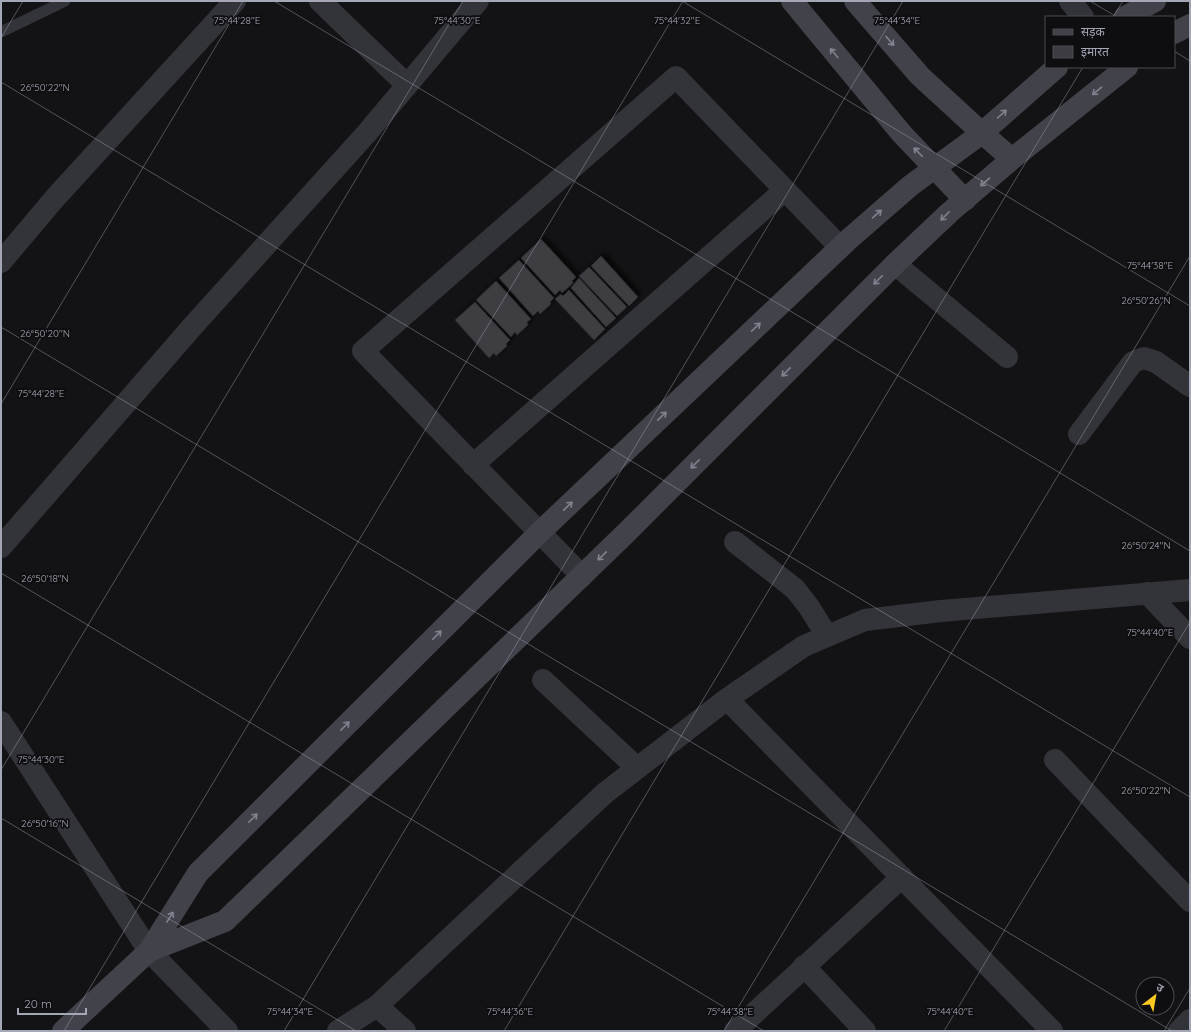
<svg xmlns="http://www.w3.org/2000/svg" width="1191" height="1032" font-family="Quicksand,'Noto Sans Devanagari',sans-serif">
	<style>
		.building { fill: #3c3c42; stroke: #2d2c30; filter: url(#shadow) }
		.lines { fill: none; stroke-linecap: round; stroke-linejoin: round }
		.lane { stroke: #33343a; stroke-width: 11 }
		.street { stroke: #33343a; stroke-width: 22 }
		.secondary { stroke: #41424a; stroke-width: 22 }
		.oneway { stroke: #818490 }
		.ticks { fill: none; stroke: #a3a7b6; stroke-width: 1; stroke-opacity: 0.45 }
		.ticks-label { font-size: 10px; text-anchor: middle; fill: #a3a7b6; stroke: #0e0d0f; stroke-width: 3.5; stroke-linejoin: round; paint-order: stroke }
	</style>
	<defs>
		<filter id="shadow"><feDropShadow dx="3.5" dy="-3.5" stdDeviation="2" flood-color="#0009"/></filter>
	</defs>
	<rect width="100%" height="100%" fill="#131214"/>
	<path class="building" d="M541,239L576,277L572,281L573,283L562,293L560,290L555,295L521,258Z
		M601,256L638,297L629,306L591,266Z
		M519,260L554,298L550,302L551,304L540,314L538,311L533,316L499,278Z
		M589,267L627,307L617,316L579,276Z
		M579,278L616,318L606,327L571,288Z
		M496,281L531,319L527,322L528,325L517,335L515,332L511,337L476,300Z
		M569,290L605,329L594,340L555,299L561,294L563,296Z
		M475,302L510,340L506,344L507,346L496,356L494,353L489,358L455,320Z"/>
	<g class="lines">
		<path class="lane" d="M1,32L65,1"/>
		<path class="street" d="M320,1L407,85
			M1070,1L1083,17
			M1,262L55,198L235,1
			M895,264L1007,357
			M1079,434L1133,362L1144,358L1156,362L1190,386
			M473,465L785,190
			M735,542L795,589L809,607L827,636
			M1,547L192,327L366,134L478,1
			M582,576L363,351L676,77L840,247
			M1147,593L1190,638
			M543,680L637,768
			M727,699L1052,1031
			M1,722L149,951L227,1031
			M1055,760L1190,901
			M804,966L865,1031
			M377,1006L405,1031
			M338,1031L377,1006L605,793L727,699L804,646L865,620L941,611L1190,590
			M735,1031L902,877
			M1179,1031L1190,1020"/>
		<path class="secondary" d="M792,1L902,134L965,200
			M855,1L920,76L982,133L1057,67
			M1125,17L1155,1
			M1174,33L1190,25
			M149,951L225,921L626,533L895,264L950,212L1012,159L1127,67
			M63,1031L149,951L198,873L539,533L848,240L910,186L982,133L1012,159"/>
	</g>
	<defs><path id="oneway-shaft" d="M-6 0H5M1.5-3L5.5 0L1.5 3" fill="none" stroke-width="1.6" stroke-linecap="round" stroke-linejoin="round"/></defs>
	<g class="oneway">
		<use href="#oneway-shaft" transform="translate(890 41) rotate(49)"/>
		<use href="#oneway-shaft" transform="translate(834 53) rotate(-130)"/>
		<use href="#oneway-shaft" transform="translate(1097 91) rotate(141)"/>
		<use href="#oneway-shaft" transform="translate(1002 114) rotate(-42)"/>
		<use href="#oneway-shaft" transform="translate(918 152) rotate(-134)"/>
		<use href="#oneway-shaft" transform="translate(985 182) rotate(139)"/>
		<use href="#oneway-shaft" transform="translate(877 214) rotate(-41)"/>
		<use href="#oneway-shaft" transform="translate(945 216) rotate(135)"/>
		<use href="#oneway-shaft" transform="translate(878 280) rotate(135)"/>
		<use href="#oneway-shaft" transform="translate(756 327) rotate(-44)"/>
		<use href="#oneway-shaft" transform="translate(786 372) rotate(135)"/>
		<use href="#oneway-shaft" transform="translate(662 416) rotate(-44)"/>
		<use href="#oneway-shaft" transform="translate(695 464) rotate(135)"/>
		<use href="#oneway-shaft" transform="translate(568 506) rotate(-44)"/>
		<use href="#oneway-shaft" transform="translate(602 556) rotate(136)"/>
		<use href="#oneway-shaft" transform="translate(437 635) rotate(-45)"/>
		<use href="#oneway-shaft" transform="translate(345 726) rotate(-45)"/>
		<use href="#oneway-shaft" transform="translate(253 818) rotate(-45)"/>
		<use href="#oneway-shaft" transform="translate(170 917) rotate(-58)"/>
	</g>
	<path class="ticks" d="M274,1L1190,551M682,1L1190,306M1090,1L1117,17M1113,17L1123,1M1,38L23,1M1174,51L1190,61M1,82L1190,797M1,327L1172,1031M1,404L243,1M1,573L764,1031M1,770L463,1M1,818L356,1031M64,1031L683,1M284,1031L903,1M504,1031L1083,67M724,1031L1190,256M944,1031L1190,622M1164,1031L1190,988"/>
	<g class="ticks-label">
		<text x="237" y="24">75°44'28"E</text>
		<text x="457" y="24">75°44'30"E</text>
		<text x="677" y="24">75°44'32"E</text>
		<text x="897" y="24">75°44'34"E</text>
		<text x="45" y="91">26°50'22"N</text>
		<text x="1150" y="269">75°44'38"E</text>
		<text x="1146" y="304">26°50'26"N</text>
		<text x="45" y="337">26°50'20"N</text>
		<text x="41" y="397">75°44'28"E</text>
		<text x="1146" y="549">26°50'24"N</text>
		<text x="45" y="582">26°50'18"N</text>
		<text x="1150" y="636">75°44'40"E</text>
		<text x="41" y="763">75°44'30"E</text>
		<text x="1146" y="794">26°50'22"N</text>
		<text x="45" y="827">26°50'16"N</text>
		<text x="290" y="1015">75°44'34"E</text>
		<text x="510" y="1015">75°44'36"E</text>
		<text x="730" y="1015">75°44'38"E</text>
		<text x="950" y="1015">75°44'40"E</text>
	</g>
	<rect width="1191" height="1032" fill="none" stroke="#a3a7b6" stroke-width="4"/>
	<rect x="1045" y="16" width="130" height="52" fill="#0e0d0f" stroke="#4a4b52"/>
	<rect x="1053" y="29" width="20" height="6" fill="#41424a" stroke="#4a4b52"/>
	<text x="1081" y="36" font-size="12" fill="#a3a7b6">सड़क</text>
	<rect x="1053" y="46" width="20" height="12" fill="#3c3c42" stroke="#4a4b52"/>
	<text x="1081" y="56" font-size="12" fill="#a3a7b6">इमारत</text>
	<g transform="translate(1155 996) rotate(31)"><circle r="19" fill="#0e0d0f" stroke="#4a4b52"/>
	<path d="M0-3L7 15L0 10L-7 15Z" fill="#ffc920"/>
	<text y="-6" font-size="11" font-weight="bold" text-anchor="middle" fill="#a3a7b6">उ</text>
	</g>
	<path d="M18 1008v6h68v-6" fill="none" stroke="#a3a7b6" stroke-width="2"/>
	<text x="24" y="1008" font-size="12" fill="#a3a7b6" stroke="#0e0d0f" stroke-width="3" paint-order="stroke">20 m</text>
</svg>
